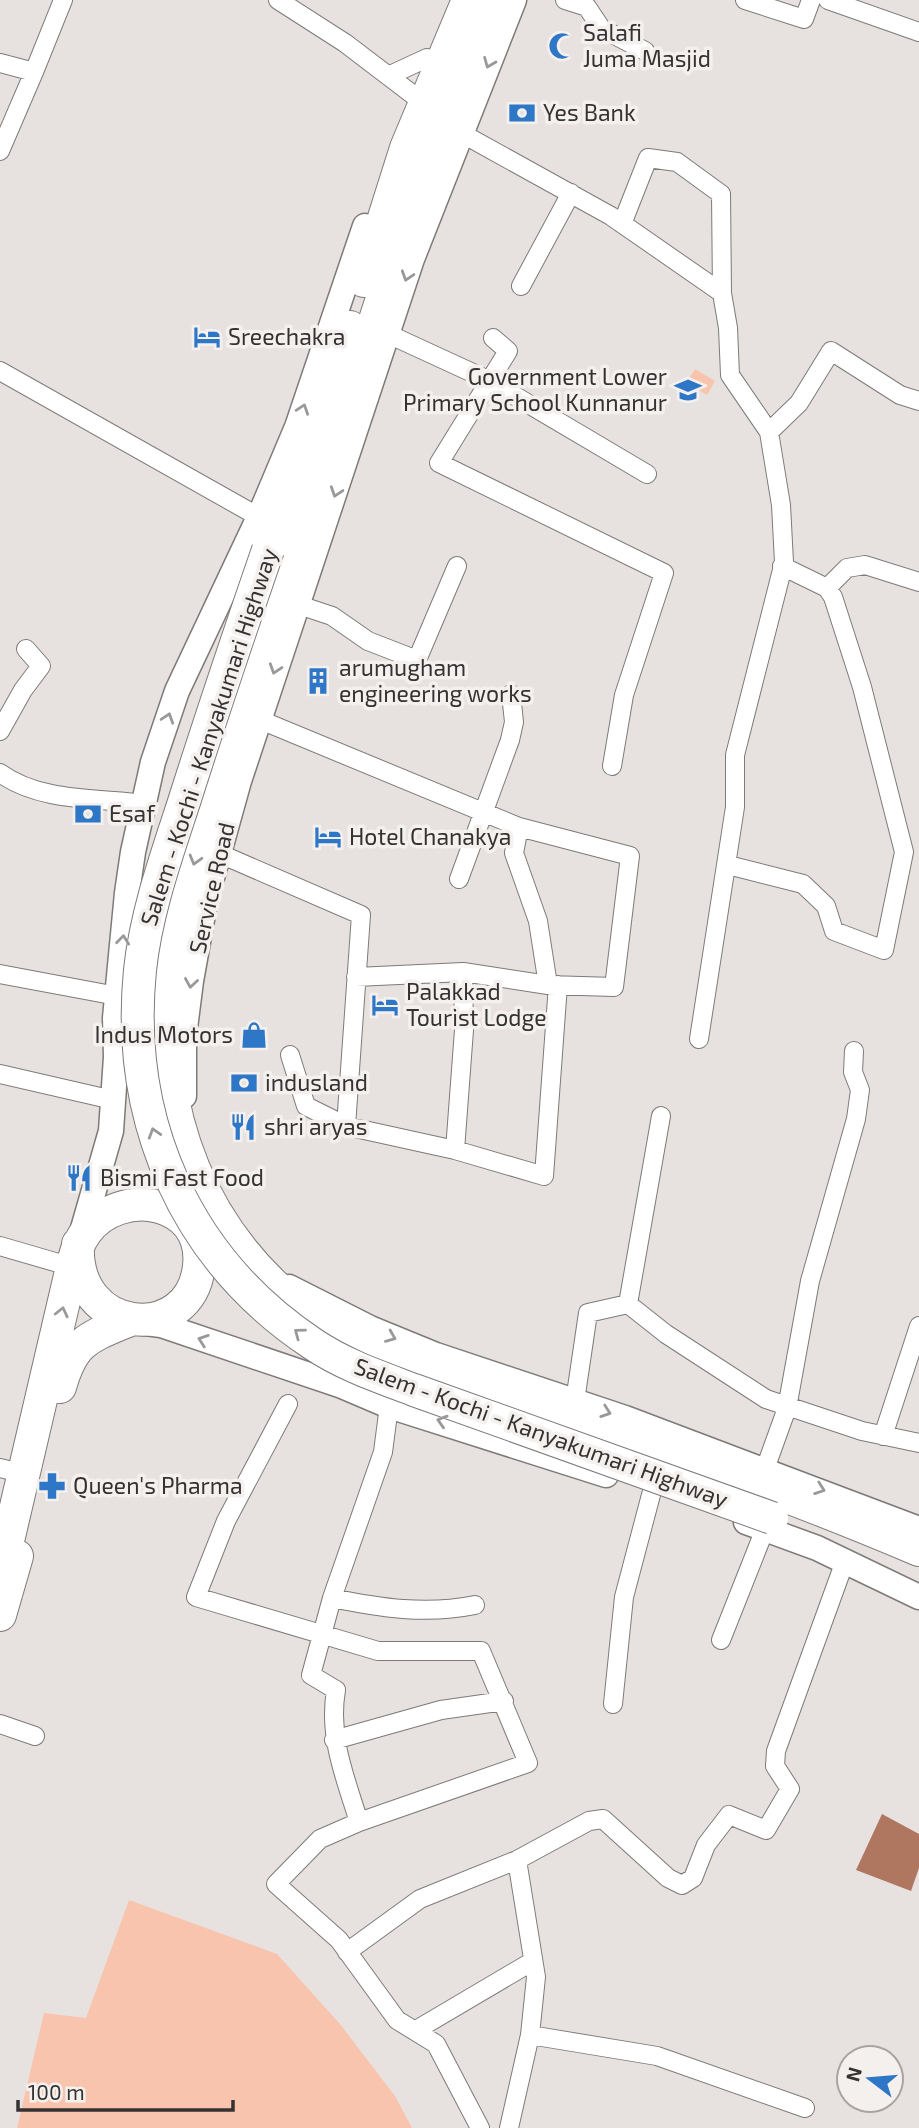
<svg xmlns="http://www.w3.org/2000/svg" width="919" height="2128" font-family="'Exo 2',sans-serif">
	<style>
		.green { fill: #f9c4ad }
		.water { fill: #af7760 }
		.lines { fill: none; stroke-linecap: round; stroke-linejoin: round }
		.street-casing { stroke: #7e7a78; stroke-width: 20 }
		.secondary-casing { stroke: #7e7a78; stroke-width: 27 }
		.highway-casing { stroke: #7e7a78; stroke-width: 34 }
		.street { stroke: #fff; stroke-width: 18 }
		.secondary { stroke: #fff; stroke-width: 24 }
		.highway { stroke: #fff; stroke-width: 32 }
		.highway-bridge-casing { stroke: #7e7a78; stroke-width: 34; stroke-linecap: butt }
		.highway-bridge { stroke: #fff; stroke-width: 32 }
		.oneway { stroke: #9a9898 }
		.labels { text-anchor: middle; stroke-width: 7; stroke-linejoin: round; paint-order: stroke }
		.poi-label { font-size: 23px; fill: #343232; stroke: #f4f0ee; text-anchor: start }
		.street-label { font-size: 23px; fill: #343232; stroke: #f4f0ee }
	</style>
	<rect width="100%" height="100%" fill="#e7e2e0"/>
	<path class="green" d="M695,369L715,381L707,395L686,383Z
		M129,1900L277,1954L340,2024L395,2096L412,2128H17L44,2013L86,2018Z"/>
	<path class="water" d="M882,1814L919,1834V1868L911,1891L856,1870Z"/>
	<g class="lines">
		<defs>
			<path id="street" d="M278,0L345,43L412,94
				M565,0L587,7L601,28L645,51
				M745,0L804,19L811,0
				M828,0L919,32
				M0,63L34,72L0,151
				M34,72L63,0
				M388,76L427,58
				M461,133L611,216L722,293L728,328L730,375L769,432L781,505L784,562L735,755V807L699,1039
				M622,224L648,158L677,162L721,194L722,293
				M521,286L571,193
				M388,334L488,380L647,474
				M493,338L508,351L439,463L664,573L624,695L612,766
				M0,371L259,517
				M769,432L799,403L831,351L900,395L919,401
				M827,588L847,568L865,565L919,582
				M296,604L332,616L368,641L417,660L457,566
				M258,719L519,827L630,856L614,987L548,985L463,972L356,977
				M0,731L23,690L41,666L26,649
				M0,773C40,802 97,798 145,804
				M519,827L514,853L538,921L548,985
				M218,853L361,915L346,1126
				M728,865L803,884L826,906L834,931L884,950L904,852L862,687L833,597L827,588L782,566
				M459,879L510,740L514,722L511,694
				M0,974L117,996
				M290,1055L306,1106L346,1126L455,1150L464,1030L463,972
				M0,1074L113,1100
				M455,1150L544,1176L558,985
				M0,1246L72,1267
				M628,1304L661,1116
				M575,1401L588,1313L628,1304L666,1334L766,1399L862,1431L919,1443
				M288,1404L226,1521L196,1597L378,1651H481L528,1763L359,1822
				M883,1436L919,1326
				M0,1468L25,1474
				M765,1469L787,1408L810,1281L856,1119L860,1090L853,1072L854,1051
				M332,1598L383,1452L389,1406
				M475,1605C426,1615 380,1608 332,1598L311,1675L336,1690C328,1737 345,1777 359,1822L320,1839L276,1884L339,1940L397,2020L436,2044L480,2128
				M721,1640L765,1529
				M613,1704L624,1597L652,1491
				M0,1724L35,1736
				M334,1740L441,1710L504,1701
				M347,1952L420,1899L517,1860L589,1821L603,1819L668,1878L682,1885L693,1878L706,1845L729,1815L766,1830L790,1789L775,1766L776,1751L845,1561
				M416,2030L533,1961
				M530,2035L657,2056L805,2108
				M509,2128L530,2035L536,1977L517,1860"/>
			<path id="secondary" d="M184,1096V1036L191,981L205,903L239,781L412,259L514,0
				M80,1239L111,1131L116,1057L115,1018L127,893L133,852L153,762L177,691L259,517L297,427L365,226
				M289,1287L370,1328L436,1355L625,1418L919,1529
				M138,1322L161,1325L342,1386L389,1406L606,1475
				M746,1522L817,1548L919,1597"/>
			<path id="highway" d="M494,0C474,48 452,95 434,144C404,225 380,309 351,391C322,476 291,560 263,646C230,748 191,849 174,956C169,992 163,1033 168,1070C182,1178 235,1265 326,1327C389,1370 468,1383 539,1408C667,1451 794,1497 919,1550
				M364,281L406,148L468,0
				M268,550L309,446L350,327
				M60,1387C73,1341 87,1338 130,1320
				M0,1575L72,1267C75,1255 78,1243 86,1232C121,1185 206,1200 199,1266C191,1345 73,1336 78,1244
				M0,1615L17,1556"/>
		</defs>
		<use href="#street" class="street-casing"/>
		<use href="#secondary" class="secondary-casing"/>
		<use href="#highway" class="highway-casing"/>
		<use href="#street" class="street"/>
		<use href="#secondary" class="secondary"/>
		<use href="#highway" class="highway"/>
		<defs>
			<path id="highway-bridge" d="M268,550C239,634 211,717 184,802C166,857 146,913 140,970C125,1121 185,1259 313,1344C344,1365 380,1377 414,1390L772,1518"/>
		</defs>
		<use href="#highway-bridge" class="highway-bridge-casing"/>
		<use href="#highway-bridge" class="highway-bridge"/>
	</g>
	<defs><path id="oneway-chevron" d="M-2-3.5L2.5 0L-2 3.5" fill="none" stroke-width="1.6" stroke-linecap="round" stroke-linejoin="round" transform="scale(1.75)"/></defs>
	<g class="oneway">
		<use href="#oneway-chevron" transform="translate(489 63) rotate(112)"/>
		<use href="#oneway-chevron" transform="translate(407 276) rotate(108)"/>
		<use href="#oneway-chevron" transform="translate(303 409) rotate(-71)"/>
		<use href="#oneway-chevron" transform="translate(336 492) rotate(108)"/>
		<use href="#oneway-chevron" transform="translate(275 669) rotate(108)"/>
		<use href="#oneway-chevron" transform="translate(168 718) rotate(-72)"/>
		<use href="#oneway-chevron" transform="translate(195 860) rotate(106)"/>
		<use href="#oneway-chevron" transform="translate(123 940) rotate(-84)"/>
		<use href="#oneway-chevron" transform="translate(191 983) rotate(99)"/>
		<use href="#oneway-chevron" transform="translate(154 1133) rotate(-107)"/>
		<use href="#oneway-chevron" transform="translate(62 1312) rotate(-77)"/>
		<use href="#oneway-chevron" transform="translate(299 1333) rotate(-143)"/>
		<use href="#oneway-chevron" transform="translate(391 1337) rotate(22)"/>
		<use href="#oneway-chevron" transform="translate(203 1340) rotate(-161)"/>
		<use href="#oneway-chevron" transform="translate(606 1412) rotate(19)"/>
		<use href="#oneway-chevron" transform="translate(442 1421) rotate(-163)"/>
		<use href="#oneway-chevron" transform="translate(820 1489) rotate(20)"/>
	</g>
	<defs>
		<symbol id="mosque-bare" viewBox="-9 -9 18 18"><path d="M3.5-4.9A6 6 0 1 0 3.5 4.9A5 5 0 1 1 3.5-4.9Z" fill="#2e77c7" stroke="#f4f0ee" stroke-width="2.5" paint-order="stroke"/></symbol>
		<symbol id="bank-bare" viewBox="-9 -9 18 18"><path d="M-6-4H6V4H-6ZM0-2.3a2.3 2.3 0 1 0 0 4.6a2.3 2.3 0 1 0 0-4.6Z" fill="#2e77c7" stroke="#f4f0ee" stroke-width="2.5" paint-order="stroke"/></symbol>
		<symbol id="hotel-bare" viewBox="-9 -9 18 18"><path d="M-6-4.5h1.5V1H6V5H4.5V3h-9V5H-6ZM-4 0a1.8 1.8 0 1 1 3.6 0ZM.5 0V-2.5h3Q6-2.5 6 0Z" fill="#2e77c7" stroke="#f4f0ee" stroke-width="2.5" paint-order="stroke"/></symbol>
		<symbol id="school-bare" viewBox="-9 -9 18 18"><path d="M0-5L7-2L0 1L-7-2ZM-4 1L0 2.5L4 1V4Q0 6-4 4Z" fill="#2e77c7" stroke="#f4f0ee" stroke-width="2.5" paint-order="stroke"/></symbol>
		<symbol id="building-bare" viewBox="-9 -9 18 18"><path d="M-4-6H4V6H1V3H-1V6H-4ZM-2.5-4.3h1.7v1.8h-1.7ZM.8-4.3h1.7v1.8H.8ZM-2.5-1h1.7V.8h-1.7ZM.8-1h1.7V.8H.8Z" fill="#2e77c7" stroke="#f4f0ee" stroke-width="2.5" paint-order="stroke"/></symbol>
		<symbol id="shop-bare" viewBox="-9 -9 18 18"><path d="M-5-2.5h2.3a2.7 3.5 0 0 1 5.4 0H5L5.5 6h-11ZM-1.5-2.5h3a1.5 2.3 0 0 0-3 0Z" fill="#2e77c7" stroke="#f4f0ee" stroke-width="2.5" paint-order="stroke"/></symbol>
		<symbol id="restaurant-bare" viewBox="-9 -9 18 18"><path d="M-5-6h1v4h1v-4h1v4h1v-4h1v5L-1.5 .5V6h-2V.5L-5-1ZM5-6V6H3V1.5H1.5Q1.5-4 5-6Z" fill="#2e77c7" stroke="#f4f0ee" stroke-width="2.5" paint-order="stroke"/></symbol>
		<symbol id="pharmacy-bare" viewBox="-9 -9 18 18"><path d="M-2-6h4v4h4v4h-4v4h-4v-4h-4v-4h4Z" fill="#2e77c7" stroke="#f4f0ee" stroke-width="2.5" paint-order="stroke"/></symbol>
	</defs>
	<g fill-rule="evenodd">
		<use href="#mosque-bare" x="543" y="27" width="38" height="38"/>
		<use href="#bank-bare" x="503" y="94" width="38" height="38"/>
		<use href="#hotel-bare" x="188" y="318" width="38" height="38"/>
		<use href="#school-bare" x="669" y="371" width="38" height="38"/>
		<use href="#building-bare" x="299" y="662" width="38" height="38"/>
		<use href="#bank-bare" x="69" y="795" width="38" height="38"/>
		<use href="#hotel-bare" x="309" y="818" width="38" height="38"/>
		<use href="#hotel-bare" x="366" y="986" width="38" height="38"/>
		<use href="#shop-bare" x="235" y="1016" width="38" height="38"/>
		<use href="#bank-bare" x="225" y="1064" width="38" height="38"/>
		<use href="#restaurant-bare" x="224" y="1108" width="38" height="38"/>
		<use href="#restaurant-bare" x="60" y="1159" width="38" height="38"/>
		<use href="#pharmacy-bare" x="33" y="1467" width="38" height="38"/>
	</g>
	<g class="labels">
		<g class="poi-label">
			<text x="583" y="41">Salafi<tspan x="583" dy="26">Juma Masjid</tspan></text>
			<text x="543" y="121">Yes Bank</text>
			<text x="228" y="345">Sreechakra</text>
			<text x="667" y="385" text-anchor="end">Government Lower<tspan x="667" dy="26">Primary School Kunnanur</tspan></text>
			<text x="339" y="676">arumugham<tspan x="339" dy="26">engineering works</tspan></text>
			<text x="109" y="822">Esaf</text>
			<text x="349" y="845">Hotel Chanakya</text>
			<text x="406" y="1000">Palakkad<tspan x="406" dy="26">Tourist Lodge</tspan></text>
			<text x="233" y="1043" text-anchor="end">Indus Motors</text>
			<text x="265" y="1091">indusland</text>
			<text x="264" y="1135">shri aryas</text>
			<text x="100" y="1186">Bismi Fast Food</text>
			<text x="73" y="1494">Queen's Pharma</text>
		</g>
		<g class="street-label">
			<text transform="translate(209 737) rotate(-72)" y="8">Salem - Kochi - Kanyakumari Highway</text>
			<text transform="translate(212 888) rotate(-77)" y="8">Service Road</text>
			<text transform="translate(541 1433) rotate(20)" y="8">Salem - Kochi - Kanyakumari Highway</text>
		</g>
	</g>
	<g transform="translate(870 2079) rotate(286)"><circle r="33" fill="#f4f0ee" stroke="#a7a4a3" stroke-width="2"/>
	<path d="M0-5L12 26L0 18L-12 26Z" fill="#2e77c7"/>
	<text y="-10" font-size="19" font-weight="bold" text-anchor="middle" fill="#343232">N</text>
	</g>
	<path d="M18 2100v10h215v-10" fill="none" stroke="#343232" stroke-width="3.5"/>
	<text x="28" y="2100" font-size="21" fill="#343232" stroke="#f4f0ee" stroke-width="5" paint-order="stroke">100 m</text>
</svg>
